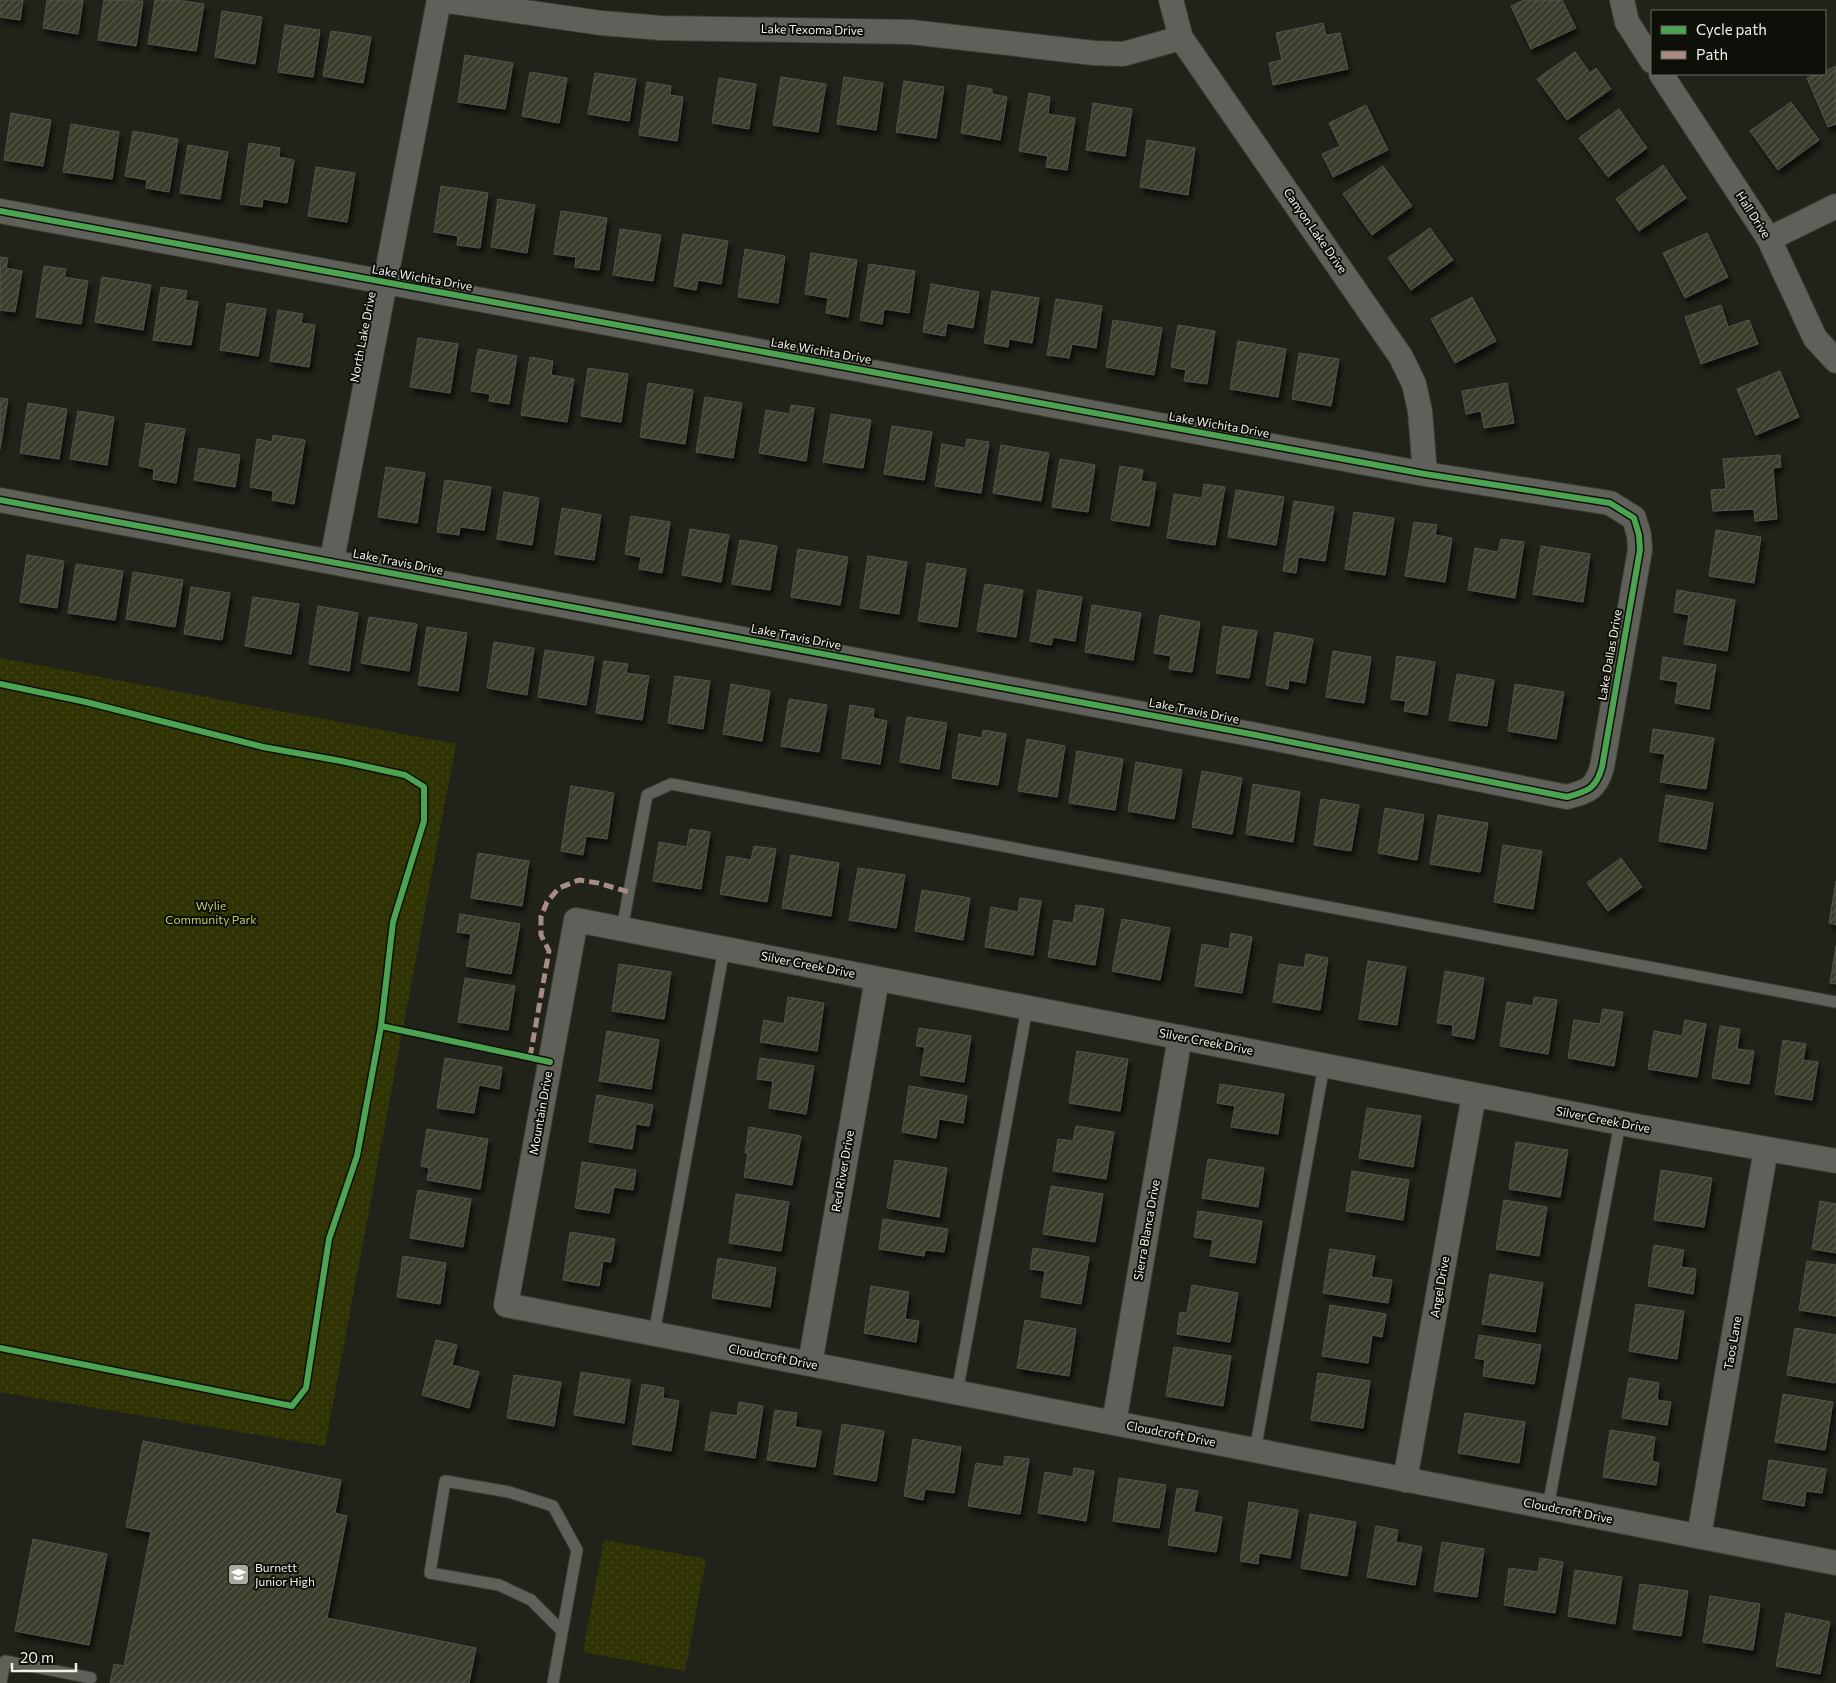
<svg xmlns="http://www.w3.org/2000/svg" width="1836" height="1683" font-family="Commissioner,sans-serif">
	<style>
		.park { fill: url(#park-dots) }
		.building { fill: url(#building-hatch); stroke: #52534c; filter: url(#shadow) }
		.lines { fill: none; stroke-linecap: round; stroke-linejoin: round }
		.service-casing { stroke: #3c3e36; stroke-width: 13 }
		.minor-casing { stroke: #3c3e36; stroke-width: 26 }
		.service { stroke: #5f6059; stroke-width: 11 }
		.minor { stroke: #5f6059; stroke-width: 24 }
		.quiet { stroke: #a88b81; stroke-width: 5; stroke-dasharray: 10 5; stroke-linecap: butt }
		.cycleway-casing { stroke: #0e0f08; stroke-width: 9 }
		.cycleway { stroke: #4ca352; stroke-width: 6 }
		.labels { text-anchor: middle; stroke-width: 4; stroke-linejoin: round; paint-order: stroke }
		.street-label { font-size: 12px; fill: #f0f2e7; stroke: #0e0f08 }
		.park-label { font-size: 12px; fill: #bfcb70; stroke: #0e0f08 }
		.poi-label { font-size: 12px; fill: #f0f2e7; stroke: #0e0f08; text-anchor: start }
	</style>
	<defs>
		<pattern id="park-dots" width="8" height="8" patternUnits="userSpaceOnUse" patternTransform="scale(1.25)"><rect width="8" height="8" fill="#303404"/><path d="M2 2h.1M6 6h.1" fill="none" stroke="#44481c" stroke-width="1.8" stroke-linecap="round"/></pattern>
		<pattern id="building-hatch" width="6" height="6" patternUnits="userSpaceOnUse" patternTransform="scale(1.25)"><rect width="6" height="6" fill="#3a3c2c"/><path d="M-1 1l2-2M0 6l6-6M5 7l2-2" fill="none" stroke="#57594b"/></pattern>
		<filter id="shadow"><feDropShadow dx="3" dy="5.5" stdDeviation="2.5" flood-color="#0009"/></filter>
	</defs>
	<rect width="100%" height="100%" fill="#21231a"/>
	<path class="park" d="M0,658L456,744L325,1446L0,1392Z
		M604,1540L706,1559L685,1671L583,1652Z"/>
	<path class="building" d="M0,0H23L20,20L0,17Z
		M47,0H83L78,34L43,28Z
		M104,0L143,1L136,46L98,40Z
		M155,0H176L204,4L196,51L148,44Z
		M1524,0H1562L1576,28L1531,49L1511,6Z
		M222,11L262,17L255,64L215,57Z
		M1323,23L1326,35L1340,33L1348,69L1273,85L1269,63L1282,60L1276,33Z
		M285,25L320,30L313,77L278,72Z
		M331,31L371,37L363,83L323,76Z
		M1575,52L1590,73L1596,68L1611,89L1567,120L1537,79Z
		M465,55L513,63L505,109L458,102Z
		M1836,66V124L1828,127L1807,78L1818,74H1825V71Z
		M530,72L567,78L559,123L522,116Z
		M595,73L636,79L629,121L588,114Z
		M781,77L826,84L818,132L773,125Z
		M844,77L883,83L876,130L837,124Z
		M719,78L756,84L749,129L712,123Z
		M904,81L944,87L936,138L896,132Z
		M647,82L671,86L670,95L683,97L677,141L639,135Z
		M968,85L992,89V94L1007,97L1000,140L961,133Z
		M1029,93L1050,97L1048,114L1075,118L1067,170L1046,167L1048,156L1019,151Z
		M1791,102L1819,140L1778,170L1750,131Z
		M1093,103L1132,109L1125,156L1086,150Z
		M1366,105L1388,150L1333,177L1322,154L1340,146L1329,123Z
		M1619,109L1647,148L1608,177L1579,138Z
		M11,113L51,120L43,166L4,160Z
		M71,124L119,132L112,179L63,172Z
		M133,131L178,139L169,192L146,188L147,180L125,176Z
		M1147,140L1195,148L1188,195L1140,187Z
		M249,143L280,148L279,157L294,160L287,203L263,199L262,207L240,204Z
		M188,145L228,152L220,199L180,193Z
		M1663,165L1686,198L1639,231L1616,199Z
		M1383,166L1412,206L1372,235L1343,194Z
		M316,167L355,173L347,222L308,216Z
		M441,186L488,193L480,248L457,245L458,236L434,232Z
		M498,199L535,205L527,253L491,247Z
		M561,211L607,218L599,270L575,267L576,257L554,254Z
		M1430,228L1453,260L1411,290L1388,258Z
		M620,229L661,235L653,281L613,275Z
		M1707,233L1728,277L1685,298L1663,253Z
		M683,234L728,241L721,284L698,280L696,290L674,286Z
		M745,249L785,256L778,303L738,297Z
		M811,253L857,260L848,317L826,313L828,298L805,294Z
		M0,257L8,258L6,268L22,271L15,312L0,310Z
		M869,264L915,271L909,313L884,309L882,324L860,320Z
		M44,266L66,269L64,277L88,281L81,324L36,317Z
		M102,277L151,285L143,330L95,322Z
		M931,284L979,292L973,328L947,323L945,336L923,332Z
		M161,287L187,291L185,300L198,302L191,345L153,340Z
		M992,291L1039,298L1032,343L1009,339L1008,347L984,343Z
		M1472,297L1496,341L1455,363L1431,319Z
		M1056,299L1102,306L1096,348L1072,344L1069,358L1047,355Z
		M227,303L266,309L258,356L220,350Z
		M1721,305L1728,327L1749,320L1758,344L1701,364L1685,317Z
		M278,310L303,314L301,323L315,325L309,367L270,361Z
		M1113,320L1162,328L1154,375L1106,367Z
		M1178,325L1215,331L1207,384L1184,381L1186,370L1171,367Z
		M418,338L458,344L450,393L410,387Z
		M1238,341L1286,349L1278,397L1230,389Z
		M478,349L517,356L509,404L489,401L490,394L471,391Z
		M1299,353L1339,359L1331,406L1292,399Z
		M530,357L553,361L551,375L574,379L567,422L521,415Z
		M588,368L628,374L621,422L581,416Z
		M1780,371L1799,417L1756,435L1737,389Z
		M648,383L693,390L685,444L640,437Z
		M1507,383L1514,423L1484,428L1481,411L1466,414L1462,391Z
		M705,397L742,403L733,458L696,452Z
		M0,398L8,399L0,449Z
		M28,403L67,409L59,459L20,453Z
		M791,405L814,408L806,461L759,453L766,410L790,414Z
		M78,411L114,417L107,465L70,459Z
		M831,414L871,420L863,468L823,462Z
		M146,423L185,429L176,483L153,479L154,469L139,466Z
		M892,426L932,432L924,480L884,474Z
		M273,435L305,440L294,504L272,500L273,491L250,487L257,439L272,442Z
		M967,439L989,442L981,493L935,486L942,444L965,448Z
		M1001,445L1049,453L1041,501L993,493Z
		M199,448L240,455L235,487L194,480Z
		M1780,455L1781,467L1773,468L1777,519L1755,521L1754,509L1713,511L1711,490L1726,489L1723,459Z
		M1060,459L1095,465L1088,512L1052,507Z
		M1120,466L1143,470L1141,481L1156,483L1149,526L1111,520Z
		M386,467L425,473L417,523L378,517Z
		M445,480L491,487L484,530L460,527L459,535L437,532Z
		M1204,484L1225,487L1215,545L1167,538L1174,494L1202,498Z
		M1236,490L1284,497L1276,545L1228,537Z
		M504,492L539,498L532,545L497,539Z
		M1294,501L1334,507L1325,561L1298,557L1296,573L1283,571Z
		M562,508L601,515L594,560L555,554Z
		M1354,512L1394,518L1385,575L1345,569Z
		M631,516L670,522L662,573L639,569L641,557L625,554Z
		M1414,522L1437,525L1435,535L1452,538L1445,582L1405,576Z
		M690,529L729,535L721,582L682,575Z
		M1716,530L1761,537L1754,583L1709,576Z
		M1501,539L1524,542L1515,598L1468,590L1475,548L1498,552Z
		M740,540L777,546L770,590L732,584Z
		M1541,546L1590,554L1583,602L1533,594Z
		M798,549L848,557L840,605L791,597Z
		M27,555L64,561L57,608L20,602Z
		M868,556L907,562L899,614L860,608Z
		M927,563L966,569L957,627L918,621Z
		M76,564L123,571L115,620L68,613Z
		M133,572L183,580L175,627L126,619Z
		M985,584L1023,590L1016,637L977,631Z
		M191,587L230,593L222,640L184,634Z
		M1038,590L1082,597L1075,641L1053,637L1051,645L1030,641Z
		M1677,590L1735,600L1727,651L1684,644L1689,615L1674,612Z
		M253,597L299,604L291,654L245,646Z
		M1092,605L1141,613L1133,660L1085,652Z
		M318,606L358,613L349,671L309,664Z
		M1160,615L1200,622L1192,672L1169,669L1171,656L1154,653Z
		M369,617L417,624L409,671L361,663Z
		M1223,626L1257,631L1249,678L1216,673Z
		M427,627L467,633L458,691L418,685Z
		M1275,632L1313,639L1305,683L1289,680L1288,689L1266,685Z
		M494,642L534,648L527,695L487,688Z
		M545,650L594,657L586,705L538,697Z
		M1333,651L1371,657L1364,703L1326,697Z
		M1397,656L1435,662L1427,715L1404,711L1406,701L1391,699Z
		M1663,657L1716,665L1709,709L1675,703L1678,682L1660,679Z
		M604,661L628,664L626,673L649,676L642,720L596,713Z
		M1457,674L1494,680L1487,726L1449,720Z
		M675,676L710,681L703,729L668,723Z
		M731,684L770,691L762,741L723,734Z
		M1515,684L1564,692L1556,739L1508,731Z
		M789,699L827,705L819,752L781,746Z
		M850,705L874,709L873,718L887,721L880,764L842,758Z
		M907,717L947,723L939,769L900,762Z
		M1653,729L1714,738L1706,789L1660,782L1665,754L1650,752Z
		M983,730L1006,734L998,785L952,778L959,734L982,738Z
		M1027,739L1065,746L1057,797L1018,791Z
		M1077,751L1123,759L1115,810L1069,803Z
		M1136,762L1182,770L1174,819L1128,811Z
		M1202,771L1242,778L1232,834L1192,827Z
		M1253,784L1300,792L1293,842L1246,834Z
		M571,786L614,793L607,839L586,836L583,855L561,851Z
		M1666,795L1713,803L1706,849L1659,841Z
		M1321,799L1359,805L1351,851L1314,845Z
		M1385,808L1424,815L1417,860L1378,853Z
		M1438,815L1488,823L1480,872L1430,864Z
		M690,829L710,832L701,889L653,881L659,842L687,847Z
		M1503,845L1542,851L1533,909L1494,902Z
		M754,846L776,849L767,902L720,894L727,856L751,860Z
		M478,853L529,861L522,906L471,898Z
		M791,855L839,863L831,916L782,908Z
		M1621,858L1642,887L1608,911L1587,883Z
		M858,868L905,875L896,928L849,920Z
		M1836,881V925L1829,923Z
		M922,890L970,898L963,940L915,931Z
		M1020,898L1041,901L1033,955L985,947L991,907L1018,912Z
		M1076,905L1104,909L1095,965L1048,957L1054,920L1073,923Z
		M460,914L520,924L511,974L466,966L471,934L457,932Z
		M1122,919L1170,928L1160,980L1112,971Z
		M1231,933L1252,937L1242,993L1195,986L1202,944L1229,949Z
		M1836,946V984L1830,983Z
		M1306,954L1328,958L1320,1010L1273,1002L1279,964L1304,968Z
		M1368,961L1406,967L1397,1025L1359,1019Z
		M619,964L671,972L664,1019L612,1011Z
		M1445,971L1484,978L1474,1039L1452,1035L1453,1025L1437,1023Z
		M465,978L515,986L508,1030L458,1022Z
		M788,997L824,1003L817,1051L760,1042L764,1020L784,1024Z
		M1534,997L1557,1000L1548,1054L1500,1046L1507,1002L1533,1006Z
		M1603,1009L1623,1012L1614,1066L1568,1058L1574,1020L1600,1024Z
		M1685,1020L1706,1024L1697,1077L1648,1069L1654,1031L1682,1036Z
		M1720,1026L1740,1029L1737,1049L1754,1051L1749,1084L1712,1078Z
		M919,1028L971,1036L964,1082L920,1075L925,1047L916,1046Z
		M607,1031L659,1040L651,1089L599,1081Z
		M1783,1040L1806,1044L1803,1060L1818,1062L1812,1100L1775,1094Z
		M1077,1051L1128,1059L1120,1111L1069,1103Z
		M445,1058L502,1067L499,1089L479,1085L474,1113L437,1108Z
		M760,1058L814,1066L806,1114L769,1108L773,1081L757,1079Z
		M1220,1084L1284,1094L1278,1134L1231,1127L1235,1106L1217,1103Z
		M909,1086L967,1096L963,1123L939,1119L936,1138L902,1132Z
		M597,1095L653,1105L649,1126L636,1124L632,1149L589,1142Z
		M1367,1108L1421,1116L1413,1167L1359,1158Z
		M1076,1126L1114,1132L1106,1179L1053,1171L1058,1139L1073,1141Z
		M749,1127L801,1136L792,1185L744,1177L748,1153H745Z
		M427,1129L488,1139L480,1189L427,1180L429,1168L421,1166Z
		M1516,1142L1568,1150L1560,1197L1509,1189Z
		M1208,1159L1264,1168L1258,1207L1202,1198Z
		M895,1160L947,1168L939,1217L887,1208Z
		M582,1162L636,1170L633,1190L614,1187L609,1213L575,1208Z
		M1661,1170L1712,1178L1704,1227L1654,1220Z
		M1352,1171L1409,1180L1403,1220L1346,1211Z
		M1051,1186L1103,1194L1095,1242L1043,1234Z
		M418,1190L471,1199L463,1247L410,1238Z
		M736,1194L789,1202L781,1251L729,1243Z
		M1504,1200L1547,1207L1539,1256L1496,1249Z
		M1820,1201L1836,1204V1253L1812,1249Z
		M1198,1211L1262,1221L1255,1263L1210,1256L1213,1240L1194,1237Z
		M883,1219L948,1229L944,1252L925,1250L924,1256L879,1249Z
		M570,1232L615,1239L611,1262L603,1261L599,1286L563,1280Z
		M1654,1245L1684,1250L1681,1267L1696,1269L1693,1294L1648,1286Z
		M1033,1248L1089,1257L1081,1304L1041,1297L1045,1271L1030,1269Z
		M1330,1249L1375,1256L1371,1277L1392,1280L1388,1303L1323,1293Z
		M403,1256L446,1263L440,1304L397,1297Z
		M718,1258L776,1268L770,1307L712,1298Z
		M1807,1261L1836,1265V1316L1799,1310Z
		M1490,1274L1543,1283L1535,1332L1482,1324Z
		M1192,1285L1238,1293L1230,1342L1177,1334L1180,1312L1187,1313Z
		M871,1286L909,1292L905,1319L919,1321L916,1342L864,1333Z
		M1636,1304L1684,1311L1677,1359L1629,1351Z
		M1330,1305L1386,1314L1382,1337L1372,1335L1368,1363L1322,1356Z
		M1025,1320L1076,1329L1069,1376L1017,1368Z
		M1795,1328L1836,1335L1835,1383L1787,1375Z
		M1479,1335L1541,1345L1534,1384L1483,1376L1485,1360L1475,1358Z
		M436,1340L457,1345L452,1365L479,1372L469,1408L422,1395Z
		M1174,1347L1231,1356L1223,1406L1166,1396Z
		M581,1372L630,1380L624,1423L574,1415Z
		M1318,1373L1370,1381L1363,1428L1311,1420Z
		M514,1375L561,1382L554,1426L507,1418Z
		M1629,1378L1659,1383L1657,1400L1671,1402L1667,1425L1622,1418Z
		M642,1384L664,1388L663,1398L679,1401L671,1451L632,1444Z
		M1783,1394L1833,1402L1825,1450L1775,1442Z
		M739,1402L763,1406L755,1458L705,1450L711,1412L737,1416Z
		M775,1410L797,1413L795,1427L821,1431L815,1467L767,1460Z
		M1465,1413L1525,1422L1519,1463L1458,1453Z
		M842,1424L884,1431L876,1481L834,1474Z
		M1610,1430L1655,1437L1652,1461L1659,1463L1656,1485L1603,1477Z
		M913,1439L961,1447L954,1493L925,1489L923,1500L904,1496Z
		M143,1441L341,1480L335,1513L347,1516L327,1618L476,1648L469,1683H110L114,1664L124,1666L151,1532L126,1527Z
		M1005,1456L1029,1459L1020,1514L968,1506L976,1463L1003,1467Z
		M1769,1460L1826,1469L1822,1493L1806,1491L1804,1506L1763,1499Z
		M1074,1468L1094,1471L1086,1521L1038,1513L1045,1472L1073,1477Z
		M1119,1478L1166,1485L1159,1528L1113,1521Z
		M1177,1488L1198,1491L1194,1512L1222,1517L1216,1552L1168,1545Z
		M1249,1502L1298,1510L1290,1558L1259,1553L1258,1564L1240,1561Z
		M1310,1514L1356,1522L1347,1576L1301,1568Z
		M1376,1526L1398,1530L1396,1542L1422,1547L1415,1585L1367,1577Z
		M33,1539L107,1554L89,1645L15,1631Z
		M1442,1542L1484,1549L1477,1597L1434,1591Z
		M1540,1558L1563,1562L1555,1613L1504,1605L1509,1568L1538,1572Z
		M1575,1570L1622,1577L1615,1624L1568,1616Z
		M1640,1584L1688,1591L1681,1636L1633,1629Z
		M1710,1596L1760,1604L1753,1650L1703,1642Z
		M1786,1613L1830,1622L1820,1674L1776,1666Z"/>
	<g class="lines">
		<defs>
			<path id="service" d="M622,929L647,795L671,784L1836,1002
				M654,1334L724,949
				M957,1393L1027,1008
				M1255,1451L1324,1065
				M1548,1507L1620,1123
				M1,1683L5,1661L91,1678
				M553,1683L577,1550L553,1506L509,1492L445,1481L430,1573L499,1585L531,1600L562,1631"/>
			<path id="minor" d="M441,0L601,23L661,28L911,32L1094,53L1123,54L1181,38
				M1171,0L1181,38L1401,357L1414,384L1420,411L1425,474
				M1622,0L1627,22L1652,61
				M1661,74L1769,239L1815,338L1836,361
				M0,211L1425,474L1610,503L1634,518L1639,535L1640,550L1602,767C1596,789 1588,791 1567,797L1256,735L0,500
				M1769,239L1836,206
				M332,560L439,0
				M1836,1161L1636,1126L576,920L506,1305L1836,1563
				M810,1364L877,979
				M1114,1423L1180,1037
				M1405,1480L1474,1095
				M1699,1536L1766,1149"/>
		</defs>
		<use href="#service" class="service-casing"/>
		<use href="#minor" class="minor-casing"/>
		<use href="#service" class="service"/>
		<use href="#minor" class="minor"/>
		<path class="quiet" d="M530,1057L549,951L541,935V917L547,902L559,888L579,880L598,883L629,892"/>
		<defs>
			<path id="cycleway" d="M0,211L1425,474L1610,503L1634,518L1639,535L1640,550L1602,767C1596,789 1588,791 1567,797L1256,735L0,500
				M0,684L86,702L263,747L341,761L405,775L424,787V821L393,922L381,1026L357,1156L329,1239L306,1388L292,1406L0,1348
				M381,1026L550,1062"/>
		</defs>
		<use href="#cycleway" class="cycleway-casing"/>
		<use href="#cycleway" class="cycleway"/>
	</g>
	<defs>
		<symbol id="school-square" viewBox="-11 -11 22 22"><rect x="-9" y="-9" width="18" height="18" rx="4" fill="#a8aa9f" stroke="#0e0f08"/><path d="M0-5L7-2L0 1L-7-2ZM-4 1L0 2.5L4 1V4Q0 6-4 4Z" fill="#fff"/></symbol>
	</defs>
	<g fill-rule="evenodd">
		<use href="#school-square" x="226" y="1562" width="25" height="25"/>
	</g>
	<g class="labels">
		<g class="street-label">
			<text transform="translate(812 30) rotate(1)" y="4">Lake Texoma Drive</text>
			<text transform="translate(1753 215) rotate(57)" y="4">Hall Drive</text>
			<text transform="translate(1315 231) rotate(55)" y="4">Canyon Lake Drive</text>
			<text transform="translate(422 278) rotate(10)" y="4">Lake Wichita Drive</text>
			<text transform="translate(363 337) rotate(-79)" y="4">North Lake Drive</text>
			<text transform="translate(821 351) rotate(10)" y="4">Lake Wichita Drive</text>
			<text transform="translate(1219 425) rotate(10)" y="4">Lake Wichita Drive</text>
			<text transform="translate(398 562) rotate(11)" y="4">Lake Travis Drive</text>
			<text transform="translate(796 637) rotate(11)" y="4">Lake Travis Drive</text>
			<text transform="translate(1610 655) rotate(-80)" y="4">Lake Dallas Drive</text>
			<text transform="translate(1194 711) rotate(11)" y="4">Lake Travis Drive</text>
			<text transform="translate(808 965) rotate(11)" y="4">Silver Creek Drive</text>
			<text transform="translate(1206 1042) rotate(11)" y="4">Silver Creek Drive</text>
			<text transform="translate(541 1113) rotate(-80)" y="4">Mountain Drive</text>
			<text transform="translate(1603 1120) rotate(11)" y="4">Silver Creek Drive</text>
			<text transform="translate(843 1171) rotate(-80)" y="4">Red River Drive</text>
			<text transform="translate(1147 1230) rotate(-80)" y="4">Sierra Blanca Drive</text>
			<text transform="translate(1440 1287) rotate(-80)" y="4">Angel Drive</text>
			<text transform="translate(1733 1343) rotate(-80)" y="4">Taos Lane</text>
			<text transform="translate(773 1357) rotate(11)" y="4">Cloudcroft Drive</text>
			<text transform="translate(1171 1434) rotate(11)" y="4">Cloudcroft Drive</text>
			<text transform="translate(1568 1511) rotate(11)" y="4">Cloudcroft Drive</text>
		</g>
		<g class="park-label">
			<text x="211" y="910">Wylie<tspan x="211" dy="14">Community Park</tspan></text>
		</g>
		<g class="poi-label">
			<text x="255" y="1572">Burnett<tspan x="255" dy="14">Junior High</tspan></text>
		</g>
	</g>
	<rect x="1651" y="10" width="175" height="65" fill="#0e0f08" stroke="#686a61"/>
	<rect x="1661" y="26" width="25" height="8" fill="#4ca352" stroke="#686a61"/>
	<text x="1696" y="35" font-size="15" fill="#f0f2e7">Cycle path</text>
	<rect x="1661" y="51" width="25" height="8" fill="#a88b81" stroke="#686a61"/>
	<text x="1696" y="60" font-size="15" fill="#f0f2e7">Path</text>
	<path d="M12 1663v8h64v-8" fill="none" stroke="#f0f2e7" stroke-width="2.5"/>
	<text x="20" y="1663" font-size="15" fill="#f0f2e7" stroke="#0e0f08" stroke-width="4" paint-order="stroke">20 m</text>
</svg>
